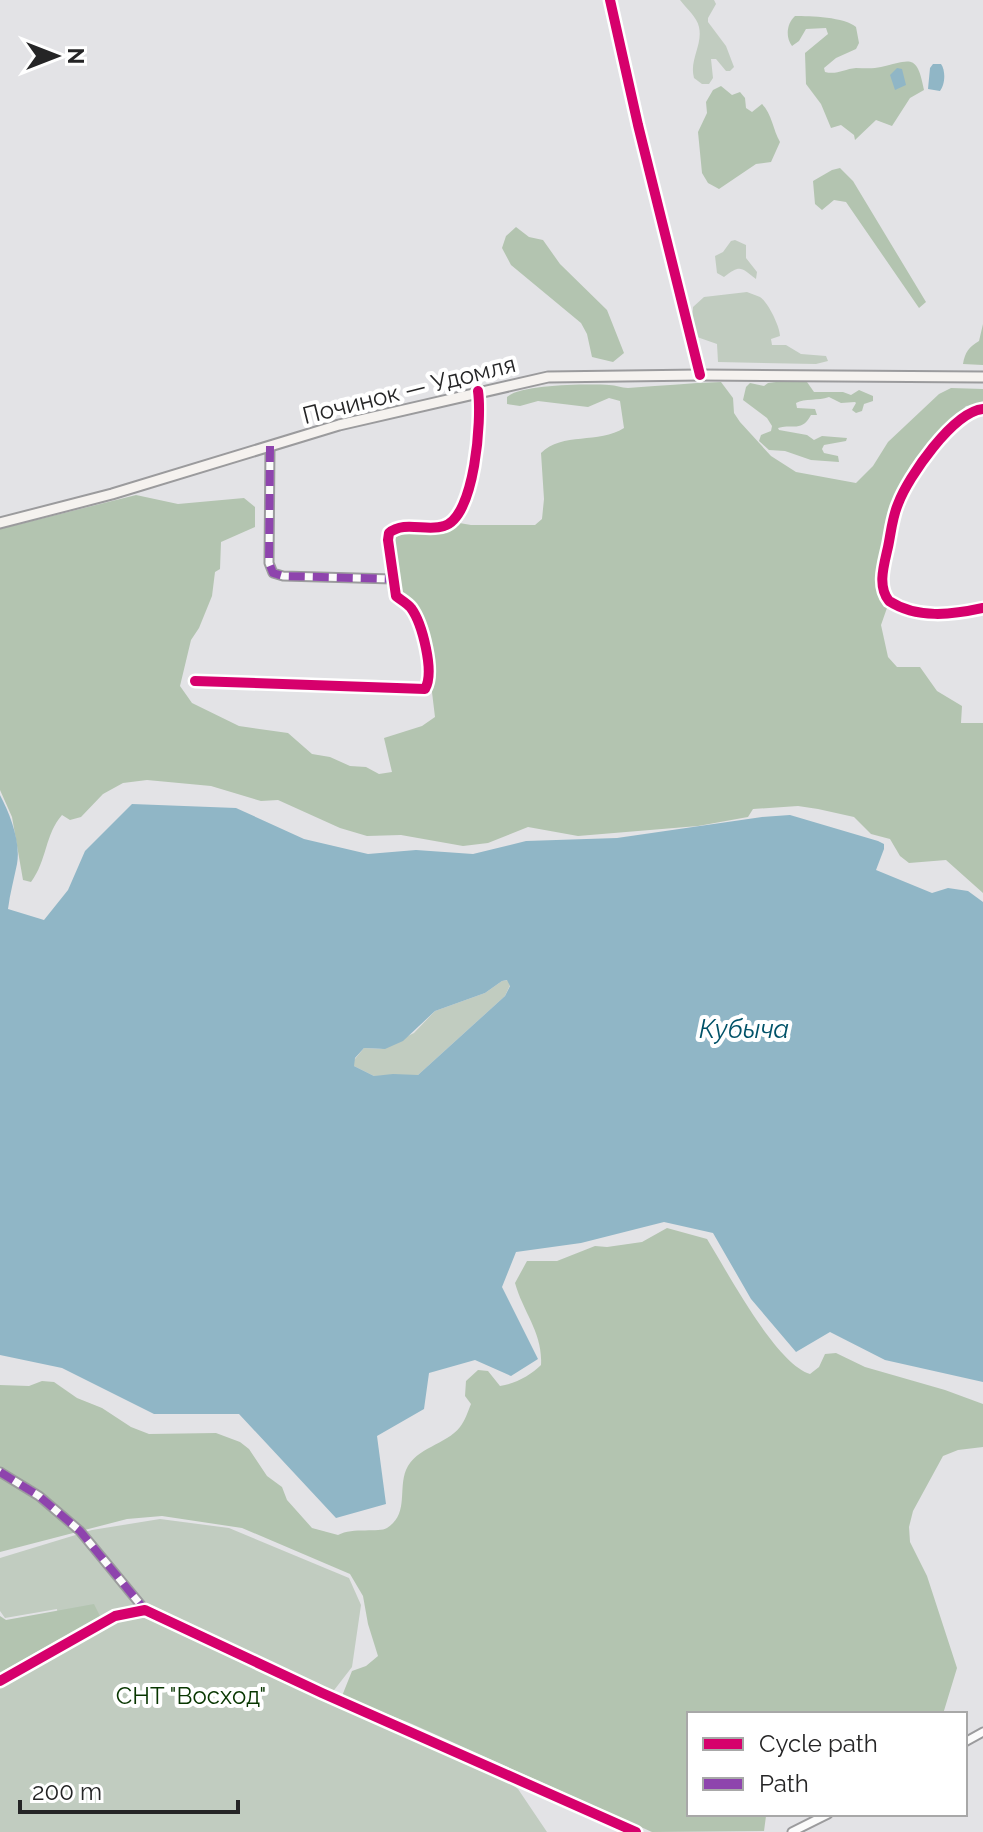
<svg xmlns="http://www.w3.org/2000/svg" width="983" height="1832" font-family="Raleway,sans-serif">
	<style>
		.green { fill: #c1ccc0 }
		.forest { fill: #b3c4b0 }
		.water { fill: #90b6c6; fill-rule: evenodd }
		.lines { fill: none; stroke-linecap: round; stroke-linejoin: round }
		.minor-casing { stroke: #9b9b9d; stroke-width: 11 }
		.secondary-casing { stroke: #9b9b9d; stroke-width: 13 }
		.minor { stroke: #fbfbfb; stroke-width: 7 }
		.secondary { stroke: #f5f2ef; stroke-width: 9 }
		.quiet { stroke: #8e44ad; stroke-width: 8; stroke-dasharray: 16 8; stroke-linecap: butt }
		.cycleway-casing { stroke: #fff; stroke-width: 15 }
		.cycleway { stroke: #d6006c; stroke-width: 10 }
		.labels { text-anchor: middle; stroke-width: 8; stroke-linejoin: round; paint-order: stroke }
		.street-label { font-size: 24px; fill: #252526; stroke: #fff }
		.park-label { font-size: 24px; fill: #083600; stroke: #fff }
		.water-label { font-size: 26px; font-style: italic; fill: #015268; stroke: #fff }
	</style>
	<rect width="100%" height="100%" fill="#e3e3e6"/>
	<path class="green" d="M680,0H714L716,4L708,18V22L726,46L734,67L730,71H726L716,59H711L713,78L709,84H702L694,78C689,60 703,45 699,27C697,17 686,8 680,0Z
		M735,240L746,245V258L757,272L756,279C741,268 741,264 724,277L717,273L715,256L723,252L731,241Z
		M747,292C751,294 756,295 760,297C768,302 780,327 780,336L771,339L772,345H786L801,354L826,356L828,361L816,364L718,362L717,344L697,337L692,319L693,307L704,297Z
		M508,980L510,985L505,996L418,1075L374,1076L354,1066V1060L364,1048L381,1049L414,1033L435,1011L485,993L502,981Z
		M160,1519L229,1528L349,1578L361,1605L352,1667L328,1698L495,1772L518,1789L547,1832H0V1686L62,1653L57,1609L5,1618L0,1611V1558L92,1530Z"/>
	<path class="forest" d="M795,16C810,16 845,17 856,27L859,43L856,49L836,58L824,68L825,72C837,75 844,69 856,68C864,68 873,69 881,67C911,60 917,53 924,90L910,98L892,126L876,120L855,140L854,135L841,125L831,128L821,104L806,84L805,53L828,34L826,28L806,29L799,41L792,46C785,37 787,23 795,16Z
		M721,86L732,95L740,92L745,98L746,108L752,112L762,104C772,114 773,130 780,142L771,162L756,164L719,189L708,183L702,173L698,132L707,113L706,102L713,90Z
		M840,168L853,181L926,302L919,308L846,202L834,200L822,210L815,204L813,181L832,170Z
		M516,227L529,237L543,240L560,264L607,310L624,353L613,362L592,357L587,334L581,323L511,265L502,248L506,236Z
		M983,324V365L963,364C965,352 969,347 979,341Z
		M784,381L807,382L814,392H843L851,395L859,390L873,396V401L864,404L862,411L856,413L852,410L856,403L855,402L841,403L829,397C818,401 805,398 796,403L797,408L815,409L817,415H811C801,433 794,423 778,428L779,430L807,435L814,440L822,436L847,438L846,441L824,445L822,449L824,453L838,456L839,462L811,460L785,451L769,450L759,441L761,435L771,431L772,426L767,418L743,400L746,387L750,383L764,386L768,383Z
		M721,382L733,398L734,413L740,422L771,456L796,472L856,483L873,466L888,442L939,394L951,388L983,389V404L966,406L945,431L925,448L910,466L898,490L889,517L885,547L879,566L878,589L888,605L881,625L888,657L897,667H920L937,691L962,706L961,723H983V893L946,860L909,863L900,856L890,839L871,834L854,817L818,809L798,806L753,809L748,817L698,826L578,836L528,827L488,843L463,846L401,835L367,836L340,828L278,800L261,801L211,786L147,780L123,783L103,794L81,817L70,820L62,815C45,834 47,861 31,882L23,880L12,817L0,790V529L136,495L178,504L244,498L255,507V527L221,542L220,569L215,572L212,596L199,628L191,640L180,686L192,703L239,726L288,733L312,754L330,757L350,766L366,767L379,774L392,772L384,738L422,726L435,717L424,626L417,609L395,591L389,541L393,532L442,520L471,525H535L542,519L544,499L541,453C562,432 599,444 624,428L620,401L609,398L588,407L538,401L520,406L507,404V397C522,384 588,384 609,385C616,385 621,388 628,388C659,386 689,383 721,382Z
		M667,1228L707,1239C727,1271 775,1363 810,1374L819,1367L825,1354L836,1353L865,1367L945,1390L983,1404V1447L958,1450L943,1456L913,1511L909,1527L910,1542L927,1576L957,1668L943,1714H689V1814H769L766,1816L764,1831L652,1832L412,1724L342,1696L352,1671L366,1666L378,1656L368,1624L363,1596L350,1574L242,1528L162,1516L127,1519L0,1552V1385L29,1386L42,1381L54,1382L77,1398L102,1408L131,1427L149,1434L216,1433L240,1442L249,1449L267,1476L282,1487L287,1500L312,1528L338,1535C353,1527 379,1533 387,1528C409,1514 398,1490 406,1470C416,1447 446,1445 460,1427C465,1421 468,1411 471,1404L465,1396L466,1381L478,1370L488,1371L500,1386C515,1384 531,1375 541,1365C543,1333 523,1312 515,1283L527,1261H557L595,1246L607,1247L642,1242Z
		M94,1604L100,1616L0,1673V1616L6,1620Z"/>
	<path class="water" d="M933,64H941C946,71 945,85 940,91L928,89L930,68Z
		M897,68L902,69L906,85L895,90L890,75Z
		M0,795C10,814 21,842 17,864C14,879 10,893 8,909L44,920L68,890L85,851L132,804L236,808L304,839L368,854L416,850L473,854L526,841L617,838L762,817L790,815L878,841L884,844V849L876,870L932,893L948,888L968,891L983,902V1382L885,1360L830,1332L796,1352L751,1299L713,1233L664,1222L581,1243L516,1252L502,1287L538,1359L511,1376L475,1360L429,1373L424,1409L377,1436L386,1504L336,1518L239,1414H154L62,1368L0,1355ZM507,980L510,986L505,996L418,1075L393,1074L374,1076L354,1066L355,1058L364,1048L385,1049L403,1041L435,1011L485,993L502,981Z"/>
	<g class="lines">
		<defs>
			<path id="minor" d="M610,0L638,125L700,375
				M983,409C953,412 908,477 898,504C892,518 891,533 888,547C884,565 877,586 889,601C917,619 952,615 983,608
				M270,446L269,563L273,573L283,576L393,579
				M195,681L425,689C435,672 422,623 411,608C407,603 401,600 396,596L388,540L389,533C404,520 427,532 444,526C475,517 482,419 478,391
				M0,1472L39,1496L80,1531L145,1610
				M0,1681L115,1616L145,1610L322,1693L636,1832
				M965,1742L983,1732
				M792,1832L828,1814"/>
			<path id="secondary" d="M0,523L112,494L339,425L548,377L700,375L983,377"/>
		</defs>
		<use href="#minor" class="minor-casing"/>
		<use href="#secondary" class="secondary-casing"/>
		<use href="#minor" class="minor"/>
		<use href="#secondary" class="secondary"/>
		<path class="quiet" d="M270,446L269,563L273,573L283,576L393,579
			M0,1472L39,1496L80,1531L145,1610"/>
		<defs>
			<path id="cycleway" d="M610,0L638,125L700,375
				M983,409C953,412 908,477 898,504C892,518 891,533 888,547C884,565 877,586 889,601C917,619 952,615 983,608
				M195,681L425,689C435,672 422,623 411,608C407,603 401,600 396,596L388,540L389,533C404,520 427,532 444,526C475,517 482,419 478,391
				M0,1681L115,1616L145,1610L322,1693L636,1832"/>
		</defs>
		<use href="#cycleway" class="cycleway-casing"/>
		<use href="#cycleway" class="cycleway"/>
	</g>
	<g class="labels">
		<g class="street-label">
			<text transform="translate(409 390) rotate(-14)" y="8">Починок — Удомля</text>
		</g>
		<g class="park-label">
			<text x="191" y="1704">СНТ "Восход"</text>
		</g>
		<g class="water-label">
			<text x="744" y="1038">Кубыча</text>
		</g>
	</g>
	<rect x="687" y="1712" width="280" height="104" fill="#ffffff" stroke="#a8a8a8" stroke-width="2"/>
	<rect x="703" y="1738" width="40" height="12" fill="#d6006c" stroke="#a8a8a8" stroke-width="2"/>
	<text x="759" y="1752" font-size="24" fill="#252526">Cycle path</text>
	<rect x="703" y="1778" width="40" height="12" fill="#8e44ad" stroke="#a8a8a8" stroke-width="2"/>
	<text x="759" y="1792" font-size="24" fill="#252526">Path</text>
	<g transform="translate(56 56) rotate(90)" stroke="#ffffff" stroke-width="6" paint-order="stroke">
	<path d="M0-6L14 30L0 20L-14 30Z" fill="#252526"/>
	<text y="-12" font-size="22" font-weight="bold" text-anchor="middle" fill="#252526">N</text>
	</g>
	<path d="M20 1800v12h218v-12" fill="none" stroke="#252526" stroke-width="4"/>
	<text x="32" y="1800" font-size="24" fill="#252526" stroke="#ffffff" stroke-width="6" paint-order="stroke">200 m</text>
</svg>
